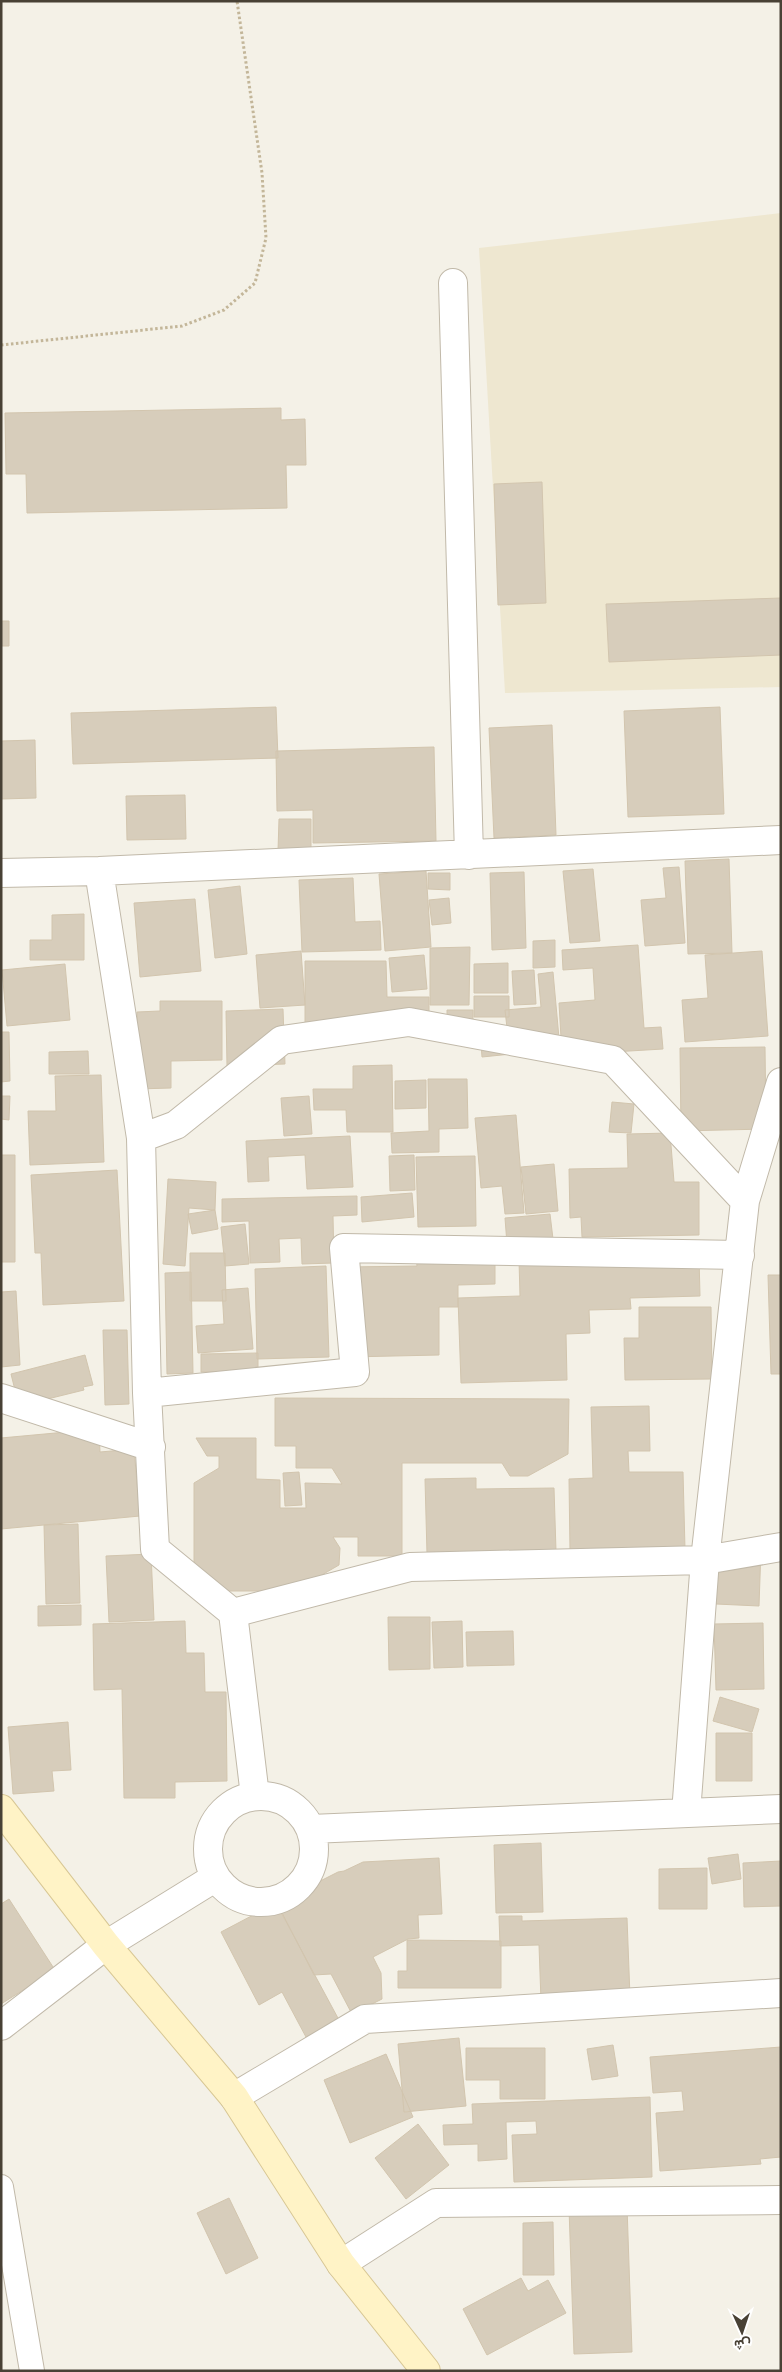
<svg xmlns="http://www.w3.org/2000/svg" width="782" height="2372" font-family="'PT Sans',Vazirmatn,sans-serif">
	<style>
		.education { fill: #eee7d0 }
		.building { fill: #d7cdbb; stroke: #d2c5ae }
		.lines { fill: none; stroke-linecap: round; stroke-linejoin: round }
		.lane-casing { stroke: #c1b9a9; stroke-width: 26 }
		.street-casing { stroke: #c1b9a9; stroke-width: 30 }
		.secondary-casing { stroke: #d8c794; stroke-width: 30 }
		.path { stroke: #c3b699; stroke-width: 3; stroke-dasharray: 2.5 2.5; stroke-linecap: butt }
		.lane { stroke: #fff; stroke-width: 24 }
		.street { stroke: #fff; stroke-width: 28 }
		.secondary { stroke: #fff3c6; stroke-width: 28 }
	</style>
	<rect width="100%" height="100%" fill="#f4f1e7"/>
	<path class="education" d="M781,213V687L505,693L479,248Z"/>
	<path class="building" d="M281,408V420L305,419L306,465H286L287,508L27,513L26,474H6L5,413Z
		M542,482L546,603L498,605L494,484Z
		M781,598V655L609,662L606,604Z
		M1,621H9V646H1Z
		M276,707L278,758L73,764L71,713Z
		M720,707L724,814L628,817L624,711Z
		M552,725L556,835L494,838L489,728Z
		M35,740L36,798L1,799V741Z
		M434,747L436,841L313,843V810L277,811L276,751Z
		M185,795L186,839L127,840L126,796Z
		M279,819H311V852L278,851Z
		M729,859L732,953L688,954L685,861Z
		M679,867L685,943L645,946L641,900L666,898L663,868Z
		M593,869L600,941L570,943L563,871Z
		M426,871L431,947L385,951L379,874Z
		M524,872L526,948L492,950L490,873Z
		M428,873H450V890L428,889Z
		M353,878L355,922L380,921L381,950L302,952L299,880Z
		M240,886L247,954L215,958L208,890Z
		M449,898L451,923L432,925L429,900Z
		M195,899L201,971L140,977L134,903Z
		M84,914V960H30V940H52V915Z
		M555,940V967L533,968V941Z
		M638,945L644,1028L661,1027L663,1049L562,1055L559,1003L595,1000L593,968L563,970L562,950Z
		M470,947L469,1005H430V948Z
		M301,951L305,1005L260,1008L256,955Z
		M762,951L768,1036L685,1042L682,1000L708,998L705,955Z
		M424,955L427,989L392,992L389,958Z
		M305,961H386L387,997H429V1031L305,1046Z
		M508,963V993H474V964Z
		M65,964L70,1020L7,1026L2,970Z
		M534,970L536,1004L514,1005L512,971Z
		M553,972L560,1049L482,1057L480,1031L507,1028L505,1010L541,1007L538,974Z
		M474,996H509V1017H474Z
		M160,1001H222V1060L171,1061V1088L137,1089V1012L160,1011Z
		M283,1009L285,1064L227,1066L226,1011Z
		M447,1010H473V1042H447Z
		M1,1032H9L10,1081L1,1082Z
		M765,1047L766,1129L681,1131L680,1048Z
		M88,1051L89,1074H49V1052Z
		M392,1065L393,1132H347L346,1110H314L313,1089H353V1066Z
		M101,1075L104,1162L30,1165L28,1111H56L55,1076Z
		M428,1079H467L468,1128L439,1129V1152L392,1153L391,1133L429,1131Z
		M426,1080V1108L395,1109V1081Z
		M1,1096H10L9,1120L1,1119Z
		M309,1096L312,1134L284,1136L281,1098Z
		M612,1102L634,1104L631,1133L609,1132Z
		M516,1115L524,1213L505,1214L502,1186L481,1188L475,1118Z
		M670,1133L674,1182H699V1235L582,1237L581,1217L570,1218L569,1169L628,1168L627,1134Z
		M350,1136L353,1187L307,1189L305,1155L268,1157L269,1181L248,1182L246,1141Z
		M1,1155H15V1262H1Z
		M414,1155L415,1190L390,1191L389,1156Z
		M475,1156L476,1226L418,1227L416,1157Z
		M554,1164L558,1211L526,1214L521,1167Z
		M117,1170L124,1301L43,1305L41,1253H35L31,1175Z
		M168,1179L216,1182L215,1210L189,1208L185,1266L163,1264Z
		M412,1193L414,1217L362,1222L361,1197Z
		M357,1196V1215L333,1216L334,1263L302,1264L301,1238L279,1239L280,1262L250,1263L249,1221L222,1222V1199Z
		M215,1210L218,1229L192,1234L188,1214Z
		M550,1214L553,1239L507,1244L505,1218Z
		M245,1224L249,1264L225,1266L221,1227Z
		M190,1253H225L226,1301H190Z
		M495,1255V1284L458,1285V1307H439V1355L348,1357L346,1267L417,1266L416,1256Z
		M699,1256L700,1296L630,1298L631,1309L589,1310L590,1333L566,1334L567,1380L461,1383L458,1298L520,1296L519,1260Z
		M326,1266L329,1357L257,1359L255,1269Z
		M191,1272L193,1373L167,1374L165,1273Z
		M768,1275H781V1374H771Z
		M248,1288L253,1349L198,1353L196,1326L224,1324L222,1290Z
		M16,1291L20,1365L1,1367V1292Z
		M639,1307H711L712,1379L625,1380L624,1338H639Z
		M103,1330H127L129,1404L105,1405Z
		M258,1353V1371L201,1372V1354Z
		M85,1355L93,1385L83,1387L84,1390L19,1406L11,1374Z
		M275,1398L569,1399L568,1454L528,1476H510L502,1463H402V1556H358V1537H333L340,1548L339,1565L294,1591H194V1483L219,1468V1456H207L196,1438H256V1479L280,1480V1508H306L305,1483L342,1484L332,1468H296V1446H275Z
		M649,1406L650,1451H628L629,1472H683L685,1549L570,1551L569,1479L593,1478L591,1407Z
		M99,1429L100,1452L134,1449L140,1516L1,1529V1438Z
		M299,1472L302,1505L285,1506L283,1473Z
		M476,1478V1489L554,1488L556,1551L427,1554L425,1479Z
		M78,1524L80,1603L46,1604L44,1525Z
		M719,1546L761,1548L759,1606L716,1604Z
		M151,1554L154,1620L109,1622L106,1556Z
		M81,1605V1625L38,1626V1606Z
		M388,1617H430V1669L389,1670Z
		M185,1621L186,1653H204L205,1692H226L227,1781L175,1782V1798H124L122,1689L94,1690L93,1624Z
		M462,1621L463,1667L434,1668L432,1622Z
		M763,1623L764,1689L716,1690L714,1624Z
		M513,1631L514,1665L467,1666L466,1632Z
		M720,1697L759,1709L752,1732L713,1721Z
		M68,1722L71,1770L52,1771L54,1791L13,1794L8,1727Z
		M716,1733H752V1781H716Z
		M541,1843L543,1912L496,1913L494,1845Z
		M738,1854L741,1879L712,1884L708,1858Z
		M439,1858L442,1914L418,1915L419,1938L408,1939L373,1957L381,1973L382,1999L352,2014L331,1974L314,1975L277,1903L338,1872L344,1871L363,1862Z
		M781,1861V1906L744,1907L743,1863Z
		M707,1868V1909H659V1869Z
		M9,1899L55,1970L1,2004V1904Z
		M276,1903L339,2020L306,2037L282,1992L259,2005L221,1932Z
		M499,1916H522V1921L627,1918L630,1997L541,2001L539,1945L500,1946Z
		M407,1940L501,1941V1988H398V1971H407Z
		M459,2038L466,2106L404,2112L398,2044Z
		M613,2045L618,2076L592,2080L587,2049Z
		M781,2047V2157L760,2159L761,2164L660,2171L656,2113L684,2111L682,2091L653,2093L650,2057Z
		M466,2048H545V2099H500V2080H466Z
		M386,2054L413,2117L350,2143L324,2080Z
		M650,2097L652,2177L514,2182L512,2135L537,2134L536,2121L506,2122L507,2159L478,2161V2144L444,2145L443,2125L473,2124L472,2104Z
		M418,2124L449,2165L406,2199L375,2158Z
		M229,2198L258,2258L226,2274L197,2213Z
		M627,2206L632,2352L574,2354L569,2208Z
		M553,2222L554,2275H523V2223Z
		M521,2278L528,2291L548,2280L566,2313L487,2355L463,2309Z"/>
	<g class="lines">
		<defs>
			<path id="lane" d="M1,2187L32,2371"/>
			<path id="street" d="M453,283L469,855
				M99,871L141,1138L147,1393L155,1549L233,1613
				M1,873L99,871L781,840
				M141,1138L176,1125L282,1040L409,1022L613,1060L745,1201
				M147,1393L355,1372L344,1248L740,1255
				M1,1398L151,1447
				M255,1796L233,1613L410,1567L705,1560L781,1547
				M208 1849a53 53 0 1 1 106 0a53 53 0 1 1-106 0Z
				M686,1813L705,1560L745,1201L781,1082
				M311,1829L781,1809
				M1,2026L106,1945L216,1877
				M234,2097L365,2019L781,1993
				M341,2264L436,2203L781,2200"/>
			<path id="secondary" d="M1,1809L106,1945L234,2097L341,2264L426,2371"/>
		</defs>
		<use href="#lane" class="lane-casing"/>
		<use href="#street" class="street-casing"/>
		<use href="#secondary" class="secondary-casing"/>
		<path class="path" d="M1,345L182,326L224,310L255,283L266,238L262,173L237,1"/>
		<use href="#lane" class="lane"/>
		<use href="#street" class="street"/>
		<use href="#secondary" class="secondary"/>
	</g>
	<rect width="782" height="2372" fill="none" stroke="#484135" stroke-width="5"/>
	<g transform="translate(742 2332) rotate(177)" stroke="#ffffff" stroke-width="4" paint-order="stroke">
	<path d="M0-4L9 19L0 12L-9 19Z" fill="#484135"/>
	<text y="-8" font-size="14" font-weight="bold" text-anchor="middle" fill="#484135">ش</text>
	</g>
</svg>
